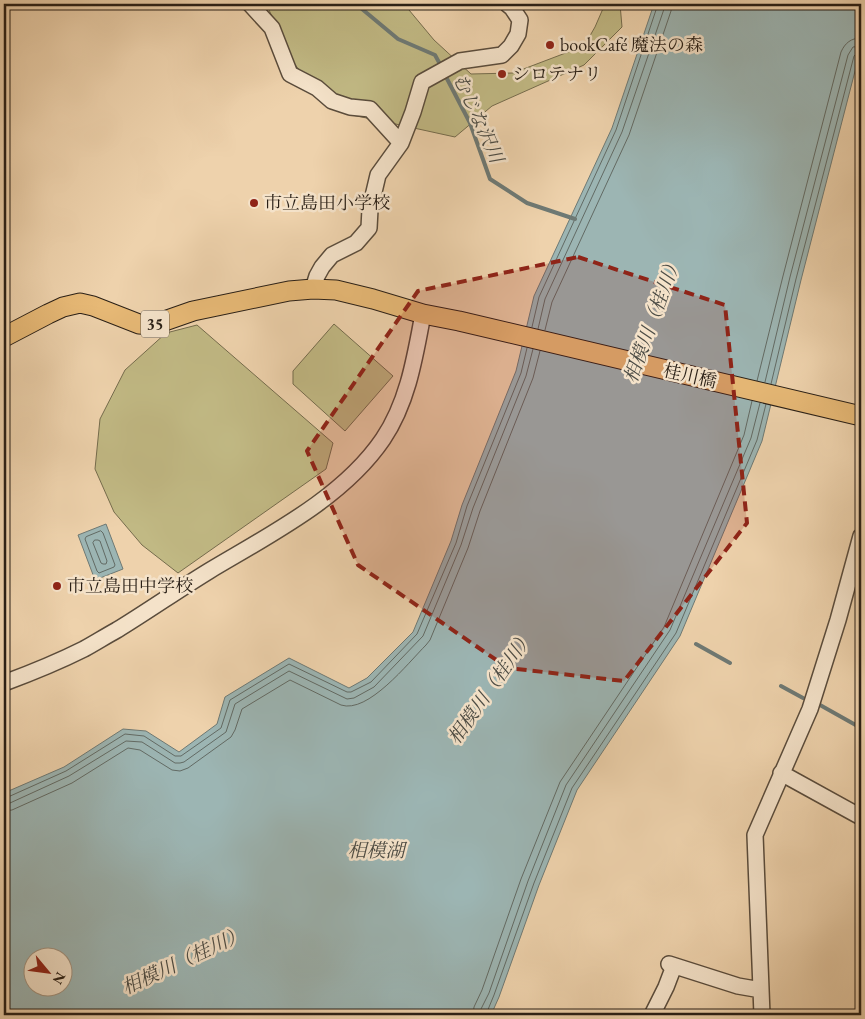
<svg xmlns="http://www.w3.org/2000/svg" width="865" height="1019" font-family="'EB Garamond','Noto Serif JP',serif">
	<style>
		.green { fill: #c1b984; stroke: #756c4d }
		.water { fill: #9cb5b3; stroke: #6e7974; fill-rule: evenodd }
		.lines { fill: none; stroke-linecap: round; stroke-linejoin: round }
		.shore { stroke: #626a64; stroke-width: 1 }
		.stream { stroke: #6e7974; stroke-width: 4 }
		.minor-casing { stroke: #5a4c3c; stroke-width: 18 }
		.major-casing { stroke: #291f16; stroke-width: 21 }
		.minor { stroke: #f4e2c9; stroke-width: 15 }
		.major { stroke: #e7b976; stroke-width: 19 }
		.marked { fill: #8f2418; fill-opacity: 0.2; stroke: #8f2418; stroke-width: 4; stroke-dasharray: 10 6; stroke-linejoin: round }
		.poi-dot { fill: #8f2418; stroke: #f4e2c9; stroke-width: 2 }
		.labels { text-anchor: middle; stroke-width: 5; stroke-linejoin: round; paint-order: stroke }
		.shield { fill: #f4e2c9; stroke: #665a4c; stroke-width: 1 }
		.shield-label { font-size: 16px; font-weight: bold; fill: #291f16 }
		.poi-label { font-size: 18px; fill: #291f16; stroke: #f4e2c9; text-anchor: start }
		.street-label { font-size: 18px; fill: #291f16; stroke: #f4e2c9 }
		.water-label { font-size: 19px; font-style: italic; fill: #4c4c45; stroke: #f4e2c9 }
	</style>
	<rect width="100%" height="100%" fill="#eed2ac"/>
	<filter id="stains"><feTurbulence type="fractalNoise" baseFrequency=".004" numOctaves="4"/><feColorMatrix values="0 0 0 0 .2 0 0 0 0 .09 0 0 0 0 .02 0 0 0 .5 -.17"/></filter>
	<radialGradient id="worn" r=".72"><stop offset=".6" stop-color="#630" stop-opacity="0"/><stop offset="1" stop-color="#630" stop-opacity=".3"/></radialGradient>
	<path class="green" d="M273,4H404L434,40L471,74L513,73L584,46L595,27L605,4H620L622,27L584,65L492,106L455,137L391,123L347,114L322,99L293,62L269,10Z
		M334,324L393,376L345,431L293,384V371Z
		M197,325L333,443L326,469L178,573L142,545L114,512L95,469L100,419L125,370L166,333Z"/>
	<path class="water" d="M654,4H861V48L801,280L762,441L680,636L577,790L539,885L499,997L491,1015H4V793L64,767L123,729L146,731L179,752L217,724L225,697L289,658L349,688L367,678L413,632L451,541L462,505L516,371L534,296L612,128ZM32,956H62V986H32Z
		M106,524L123,569L95,580L78,535Z"/>
	<g class="lines">
		<path class="shore" d="M532,327L539,297L616,130L658,4
			M538,329L545,299L622,132L664,9V4
			M545,330L552,302L629,135L671,11L672,4
			M757,381L783,276L841,52C845,43 851,38 861,38
			M765,382L790,277L848,55L853,47L861,46
			M771,384L796,279L854,56L857,53L861,52
			M101,531L103,533L115,565L114,567L99,573L97,571L85,539L86,537Z
			M95,540H98L100,541L107,561L106,564H103L101,563L93,543Z
			M4,797H8L66,771L125,734L144,736L175,756H181L221,728L230,700L289,664L347,692H351L371,682L417,634L456,543L467,506L521,373L527,348
			M4,804L10,803L69,776L126,741L142,742L175,763H180L184,762L226,732L235,704L289,671L347,699L354,698L374,687L423,636L461,545L473,508L526,376L533,349
			M4,811L12,810L72,783L128,748L140,750L172,770L180,771L188,768L231,737L235,730L242,709L290,680L341,705C368,714 408,663 426,645L430,640L468,548L480,511L533,378L540,351
			M473,1015L474,1007L482,990L521,879L560,782L664,627L744,435L752,401
			M480,1015L481,1009L489,993L528,881L566,785L670,630L751,438L760,403
			M487,1015V1012L494,995L534,883L572,788L676,633L757,440L766,404"/>
		<path class="stream" d="M356,4L398,39L435,55L441,66
			M444,73L470,123L490,179L527,203L575,219
			M696,644L730,663
			M781,686L803,698
			M820,705L861,728"/>
		<defs>
			<path id="minor" d="M250,4L272,28L290,74L317,88L332,101L350,107L370,109L401,143
				M313,289L317,276L322,267L332,255L356,243L369,228L370,209L378,175L401,143L413,112L422,82L460,61L502,55L511,46L518,34L520,20L512,8L507,4
				M4,683C31,673 58,662 84,649C95,643 106,636 117,630C148,611 178,590 209,571C269,535 343,498 383,439C408,402 415,357 423,314
				M781,773L861,817
				M669,964L738,986L761,990
				M652,1015L666,987L674,966
				M762,1015L755,835L810,709L838,620L861,536"/>
			<path id="major" d="M4,337L48,314L63,307L80,303L93,306L139,324L153,325L193,311L289,291L313,289L336,290L373,299L423,314L459,321L861,416"/>
		</defs>
		<use href="#minor" class="minor-casing"/>
		<use href="#major" class="major-casing"/>
		<use href="#minor" class="minor"/>
		<use href="#major" class="major"/>
	</g>
	<path class="marked" d="M578,257L725,305L747,523L624,681L508,668L358,565L307,451L418,291Z"/>
	<g class="poi-dot">
		<circle cx="550" cy="45" r="5"/>
		<circle cx="502" cy="74" r="5"/>
		<circle cx="254" cy="203" r="5"/>
		<circle cx="57" cy="586" r="5"/>
	</g>
	<g class="labels">
		<rect class="shield" x="141" y="310.5" width="28" height="27" rx="4"/>
		<g class="shield-label">
			<text x="155" y="330">35</text>
		</g>
		<g class="poi-label">
			<text x="560" y="51">bookCafé 魔法の森</text>
			<text x="512" y="80">シロテナリ</text>
			<text x="264" y="209">市立島田小学校</text>
			<text x="67" y="592">市立島田中学校</text>
		</g>
		<g class="street-label">
			<text transform="translate(690 376) rotate(13)" y="6">桂川橋</text>
		</g>
		<g class="water-label">
			<text transform="translate(479 118) rotate(66)" y="7">むじな沢川</text>
			<text transform="translate(652 319) rotate(-70)" y="7">相模川（桂川）</text>
			<text transform="translate(490 687) rotate(-55)" y="7">相模川（桂川）</text>
			<text x="376" y="857">相模湖</text>
			<text transform="translate(183 960) rotate(-25)" y="7">相模川（桂川）</text>
		</g>
	</g>
	<rect width="865" height="1019" fill="none" stroke="#eed2ac" stroke-width="20"/>
	<rect x="5" y="5" width="855" height="1009" fill="none" stroke="#291f16" stroke-width="2.5"/>
	<rect x="10" y="10" width="845" height="999" fill="none" stroke="#291f16"/>
	<g transform="translate(48 972) rotate(119)"><circle r="24" fill="#f4e2c9" stroke="#a39481"/>
	<path d="M0-4L9 19L0 12L-9 19Z" fill="#8f2418"/>
	<text y="-8" font-size="14" font-weight="bold" text-anchor="middle" fill="#291f16">N</text>
	</g>
	<rect width="100%" height="100%" filter="url(#stains)"/>
	<rect width="100%" height="100%" fill="url(#worn)"/>
</svg>
